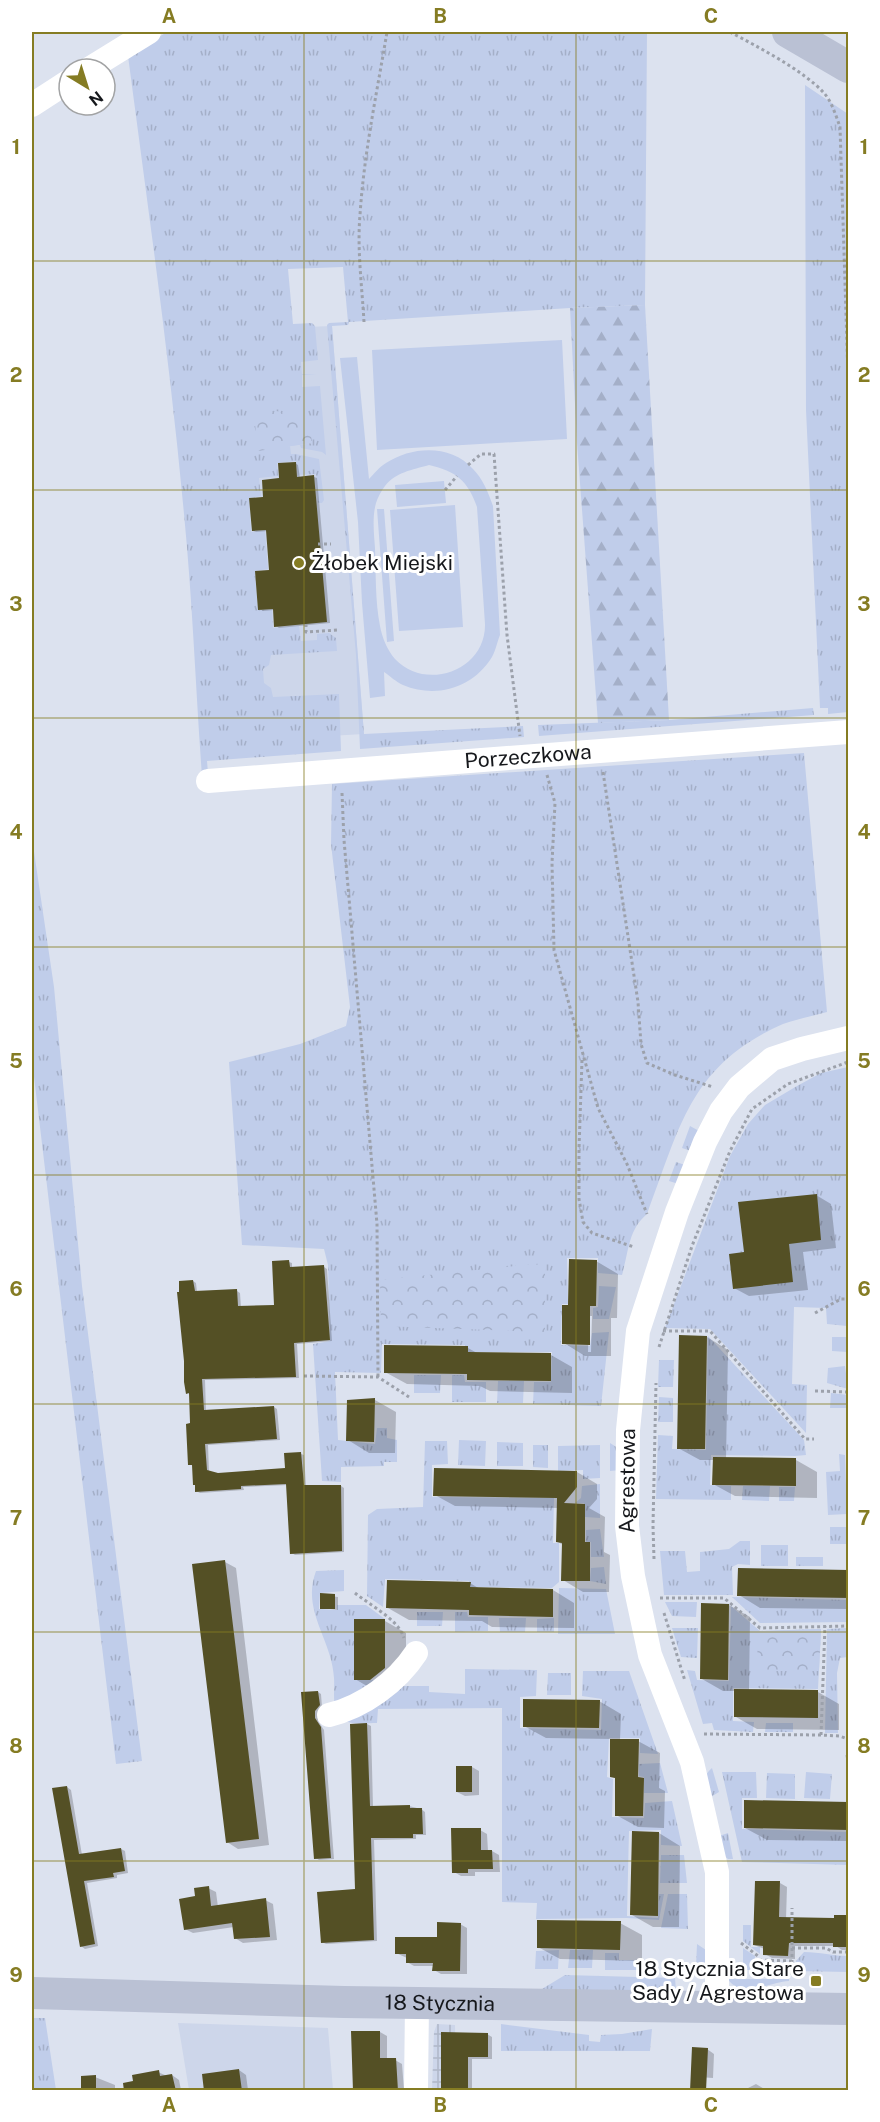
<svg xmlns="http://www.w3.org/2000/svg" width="880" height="2122" font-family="'Public Sans',sans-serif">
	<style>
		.built { fill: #cdd6ea }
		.industrial { fill: url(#industrial-grid) }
		.grass { fill: url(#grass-tufts) }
		.forest { fill: url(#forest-firs) }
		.park { fill: url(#park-crowns) }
		.pitch { fill: #c0cdea; fill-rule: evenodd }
		.shadow { fill: #0003; fill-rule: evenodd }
		.building { fill: #545025 }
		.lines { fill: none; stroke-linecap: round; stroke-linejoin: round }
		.path { stroke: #9ca1ab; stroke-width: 3; stroke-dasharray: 3 3; stroke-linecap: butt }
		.minor { stroke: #fff; stroke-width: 24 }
		.major { stroke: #bac1d4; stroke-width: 32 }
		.grid { fill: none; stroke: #857c23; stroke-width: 1.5; stroke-opacity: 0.55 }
		.poi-dot { fill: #857c23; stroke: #fff; stroke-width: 2 }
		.labels { text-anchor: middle; stroke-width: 6; stroke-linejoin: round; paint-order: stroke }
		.poi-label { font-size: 21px; fill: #16181c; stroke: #fff; text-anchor: start }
		.street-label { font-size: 21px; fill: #16181c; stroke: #fff }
		.neatline { fill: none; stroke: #857c23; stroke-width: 2 }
		.grid-label { font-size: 20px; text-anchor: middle; font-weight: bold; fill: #857c23 }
	</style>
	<defs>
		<pattern id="industrial-grid" width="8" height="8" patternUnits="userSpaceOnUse" patternTransform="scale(1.5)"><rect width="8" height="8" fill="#cdd6ea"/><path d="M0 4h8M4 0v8" fill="none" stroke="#afb7c8"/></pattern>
		<pattern id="grass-tufts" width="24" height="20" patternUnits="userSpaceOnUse" patternTransform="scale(1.5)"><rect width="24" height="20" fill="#c0cdea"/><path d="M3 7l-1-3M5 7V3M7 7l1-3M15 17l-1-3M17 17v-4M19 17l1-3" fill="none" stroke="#a4afc8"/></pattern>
		<pattern id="forest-firs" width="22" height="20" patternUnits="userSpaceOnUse" patternTransform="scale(1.5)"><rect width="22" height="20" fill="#c0cdea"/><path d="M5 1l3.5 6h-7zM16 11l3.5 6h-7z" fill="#a4afc8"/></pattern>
		<pattern id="park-crowns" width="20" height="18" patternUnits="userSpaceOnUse" patternTransform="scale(1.5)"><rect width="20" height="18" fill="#c0cdea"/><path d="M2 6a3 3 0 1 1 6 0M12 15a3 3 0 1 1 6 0" fill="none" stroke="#a4afc8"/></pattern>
	</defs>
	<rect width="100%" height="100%" fill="#dce2ef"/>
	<path class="built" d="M332,326L364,734L259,740L224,330Z
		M178,2023L328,2028L333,2090H189Z"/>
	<path class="industrial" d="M437,2024L455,2025L456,2090H432L434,2032Z"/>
	<path class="grass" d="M167,32H647L645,305L570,308L349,322L348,325L332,326L364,734L523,726L524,737L360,749L356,655L327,325L329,323L348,322L343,267L288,269L293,324L312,323L315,326L318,360L301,362L302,374H317L302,375V387L320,386L326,455L322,452L301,448L300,445L312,443L259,450L290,446L291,454H296L319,459L324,500L322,503H318L316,474L298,475L296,461L277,463L278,476L259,478L261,496L249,498L251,532L265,531L268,569L255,571L258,610H272L273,628L299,626L301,641L317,640V634L329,633L336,638L337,651L271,655L269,665L263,669L264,683L271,688L273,697L339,694L341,751L207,761L208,773L203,790C196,698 193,606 184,514C170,361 148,208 128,56Z
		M805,85L848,114V712L828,714V708H820L806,410Z
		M813,708L814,715L539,736L538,725L669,720Z
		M804,753L827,1012C813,1016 797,1019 783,1024C690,1065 680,1127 647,1214C628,1230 629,1251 622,1275L598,1273V1258H567L568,1304H562L561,1345L590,1346L592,1333L609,1332L601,1406L533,1404L534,1382H551L552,1352H466L465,1345L382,1344L381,1373L335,1372L338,1440L375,1444L377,1428H387V1438L397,1440V1462H384V1466L341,1467V1482L322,1481L313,1344L330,1341L328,1265L324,1249L242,1245L229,1062L300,1044L346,1026L350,1007L331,844L332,784Z
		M32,838L54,987L82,1286L142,1761L116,1764L32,1060Z
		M848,1067L847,1326L827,1324L826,1308L794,1307L792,1384L807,1385L806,1433L710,1329L665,1328L730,1156L748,1124L765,1105L797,1086L821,1073Z
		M690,1126L701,1132L691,1151L682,1148Z
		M676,1162L685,1165L682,1185L669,1181Z
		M599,1286L616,1287L609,1319H593V1308L598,1307Z
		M708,1336L804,1440L806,1455L795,1456L711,1455L710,1485L731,1486V1500L656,1499L658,1435L673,1436L672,1449L706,1450Z
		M832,1337H848L847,1352L832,1351Z
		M659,1360H674L673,1387H658Z
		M845,1366L848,1389L827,1383L828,1368Z
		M414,1375H441L440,1393H414Z
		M452,1375H464L465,1382H486V1402H452Z
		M498,1381H524L523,1403H497Z
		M831,1393L848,1395V1408H830Z
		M659,1397L673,1398V1422H658Z
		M459,1440L486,1441L485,1466L458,1465Z
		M425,1441H447L448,1464L432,1465V1497L554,1498L553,1543H559V1582L552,1588L469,1587V1581L385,1579L383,1607L367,1596L368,1515L377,1509L423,1507Z
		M497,1442L523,1443V1466H497Z
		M610,1443L618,1448L621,1470L610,1471Z
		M533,1445H548V1468L533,1467Z
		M600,1445V1478L583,1479V1470L558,1471V1446Z
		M839,1454L845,1455L847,1514L828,1515L826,1472L840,1471Z
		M600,1484V1518L585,1517L584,1503H575L581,1498L582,1486Z
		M743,1486H770L769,1501L742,1500Z
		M779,1487H795L794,1501H779Z
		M830,1527H846V1544H830Z
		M600,1529L604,1557H591V1542H586V1530Z
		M740,1541H750V1565L738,1564L732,1567L733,1595H664L660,1551H685L687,1572L700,1571V1552L729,1549Z
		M761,1545H788V1566H761Z
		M796,1557H823V1566H796Z
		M604,1567L606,1584L590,1581L591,1568Z
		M344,1570V1591L320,1593L319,1609L337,1610V1605H366L385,1619L354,1620V1680H385L396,1686H429V1692L465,1694V1669L537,1670L536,1696L520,1697V1728L601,1730L602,1699L582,1696L583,1671H629L658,1754L640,1753V1738H609L607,1777L613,1779L612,1817L644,1818L645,1803L672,1801L682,1846L661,1845V1830L629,1831L627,1916L658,1918L659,1894H664L659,1920L627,1918L536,1919L537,1903L502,1902V1708L378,1709L377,1723C367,1723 349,1726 341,1718C331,1710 335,1690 334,1678C332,1639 301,1611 316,1571Z
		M559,1588L606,1589L615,1634H558Z
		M732,1597L848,1600V1622L760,1623Z
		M665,1602H697L696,1617L672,1616Z
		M731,1606L760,1631L821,1629L818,1689L733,1688V1721L754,1722L753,1732L714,1730L712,1723L703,1724L687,1670L695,1671L697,1680L729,1681Z
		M417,1612H443L442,1626H417Z
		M455,1612H467L468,1617H488V1631L455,1632Z
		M499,1618H526L525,1632H500Z
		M554,1618V1632H537V1619Z
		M672,1628H698L697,1658L681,1657Z
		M848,1628V1657L840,1658L837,1673L838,1733H825L827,1629Z
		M548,1673H571V1695H547Z
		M766,1723H793V1732H765Z
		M660,1763L668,1793H644V1777L639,1776V1764Z
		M712,1768L719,1792L709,1798C705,1786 701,1777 712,1768Z
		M722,1772H756L757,1798H742V1829L848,1832V1865L742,1862Z
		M806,1772L832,1774L830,1799L804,1798Z
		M767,1773L795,1774V1799L766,1798Z
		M728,1833L733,1859H728L722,1854L719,1836Z
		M661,1855H684L687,1883H660Z
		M668,1894H687L688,1929L661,1928Z
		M743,1925H751V1947H760V1954L743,1941Z
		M697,1944L706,1950L709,1967H696Z
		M743,1948L755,1956V1970H743Z
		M559,1950L558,1969H535L536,1951Z
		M570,1950H593L592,1968H568Z
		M804,1952C820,1952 833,1956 848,1956V1972L796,1971V1961Z
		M605,1953H619V1960H651V1970H605Z
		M761,1963H787V1970H773L772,1966H762L761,1970Z
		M565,1975L675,1978L676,1991H545L542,1989Z
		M728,1979H789V1981C769,1982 741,2000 728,1979Z
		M32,2018H45L56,2090H32Z
		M501,2024L589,2035V2041L600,2042L601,2035L622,2034L652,2029L650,2051H501Z"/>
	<path class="forest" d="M645,305L669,720L598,723L577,443L570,308Z"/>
	<path class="park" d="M277,411L310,426L312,443L258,451L254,415Z
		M545,1263V1332L381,1326L380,1280Z
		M821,1629L819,1671H755L760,1631Z"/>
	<path class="pitch" d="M562,340L567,439L377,450L372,350Z
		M357,357L369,479C374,474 379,467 386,463C412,446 451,444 473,469C483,479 488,492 493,506L500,635C497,642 496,650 492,657C473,688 436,699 403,685C396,682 390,676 384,672L385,696L370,698L362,603L358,522L340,358ZM429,465C456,471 468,481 477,507L485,624C486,670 426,692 395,659C387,650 382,637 380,626C375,601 376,574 375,548C374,534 372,517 376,503C378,497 381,491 385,486C396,472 412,470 429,465Z
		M444,481L446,503L397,507L395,485Z
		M455,505L463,627L399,631L390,510Z
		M377,509H384L394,641L387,642Z"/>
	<path class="shadow" d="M295,463L298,465L300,478L314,477L317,478L330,623L279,628L276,626L274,610L263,611L260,609L271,571L268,531L256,532L253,531L265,498Z
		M816,1195L831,1204L836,1248L803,1252L808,1290L749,1296L734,1288L745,1254Z
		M596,1261L618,1274L617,1318H611V1356H585L564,1343L569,1306ZM589,1316H592L591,1352H588Z
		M289,1262L292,1263V1269L324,1267L327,1269L332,1341L297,1344L299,1378L205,1380L206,1411L274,1407L277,1409L280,1440L208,1445L209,1472L218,1475L287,1470L301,1454L304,1455L306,1486H341L344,1488V1552L295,1555L292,1553L288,1485L243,1487L244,1490L200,1493L196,1491L193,1466L190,1464L192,1425L190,1394L187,1393L193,1281L196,1283L197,1292L237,1291L240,1293L241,1308L276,1306Z
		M707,1337L728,1350L726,1459L796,1460L817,1472V1498L735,1496L713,1484L714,1460H700L678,1448Z
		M468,1348L477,1353L551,1355L572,1367V1393L490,1391L480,1386L407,1384L385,1372Z
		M375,1400L396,1412L395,1453H369L348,1440L349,1402Z
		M577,1472L597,1484V1499L589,1508L605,1517L604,1552L610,1555L609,1592H583L563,1580V1545L558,1542V1508L455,1506L435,1495Z
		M225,1562L236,1568L269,1845L238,1849L227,1842Z
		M848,1571V1609L760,1608L739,1595Z
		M470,1583L480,1589L553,1590L574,1603V1628L492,1627L482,1621L409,1620L388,1608Z
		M322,1595L338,1597V1610L322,1608Z
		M729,1605L750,1617L749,1691L818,1692L839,1704V1730L757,1729L736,1717V1691H723L702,1679Z
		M385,1621L406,1633V1680L377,1692L355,1679Z
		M318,1692L321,1694L322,1707L318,1713V1721L324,1730L334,1859L319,1860L316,1858L303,1693Z
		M599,1701L621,1714L620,1740L638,1741L660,1753L659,1788L665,1791L664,1828L638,1827L616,1815L617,1779L611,1776L612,1739L546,1738L524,1726Z
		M367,1724L371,1726L373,1807L409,1806L421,1809L425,1812L426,1835H416V1839L374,1840L377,1941L326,1944L322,1942L357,1891Z
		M472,1767L479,1771V1795L465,1796L457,1792Z
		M67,1787L71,1790L82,1855L121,1849L125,1851L128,1873L117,1875V1878L87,1883L98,1946L85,1949L81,1946Z
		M848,1804V1841L767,1840L745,1828Z
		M480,1830L487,1834L488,1851H492L499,1855L500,1872H475V1876H461L454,1872Z
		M659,1833L680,1846L679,1927H653L632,1915Z
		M780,1883L787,1887L786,1919L835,1920L848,1917V1950H842L836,1946H795V1959L772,1958L765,1954V1949L754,1945Z
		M208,1888L216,1892L218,1907L265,1900L273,1904L277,1940L243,1943L235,1938L234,1927L193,1933L185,1929L197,1898Z
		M620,1923L642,1935V1961L560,1959L538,1947Z
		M460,1924L467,1928V1974H441L434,1970V1966H414L407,1962V1958L396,1953L439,1939Z
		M380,2032L387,2036V2060H395L402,2064L404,2090H355Z
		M443,2033L487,2034L492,2037V2059H472V2090H442Z
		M707,2049L714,2054L713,2078L699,2077Z
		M239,2070L246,2075L248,2090H206Z
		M158,2072L167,2076L172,2075L179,2080L181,2090H136Z
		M95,2077L115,2085V2090H83Z
		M756,2084L766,2090H744Z
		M547,2089H572L574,2090H547Z"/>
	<path class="building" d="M296,462L297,477L314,475L327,622L274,627L273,609L258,610L255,571L269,570L266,530L252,531L249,498L263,497L262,480L279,478L278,463Z
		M817,1194L821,1240L789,1244L793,1282L733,1289L729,1254L744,1252L738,1202Z
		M569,1259L597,1260L596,1306H590V1345L562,1344V1305H568Z
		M289,1260L290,1267L324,1265L330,1340L294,1343L296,1377L202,1379L204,1410L274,1406L277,1439L205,1444L207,1470L218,1473L285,1468L284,1453L301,1452L304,1485H341L342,1551L290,1554L286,1484L241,1486V1489L195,1492V1485H193L192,1465H188L186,1424L190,1423L189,1393L186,1394L184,1382V1361L177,1292H179V1281L193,1280L195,1291L237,1289L238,1306L274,1305L272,1261Z
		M679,1335L707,1336L705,1449H677Z
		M384,1345L468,1346V1352L551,1353V1381L467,1380V1374L384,1373Z
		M375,1398L374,1442L346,1441L347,1400Z
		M713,1457L796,1458V1486L712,1485Z
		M434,1468L577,1471V1487L564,1503L585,1504V1542H590V1581H561L562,1543L556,1542L557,1498L433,1496Z
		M225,1560L259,1839L226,1843L192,1564Z
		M738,1568L849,1570V1598L737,1596Z
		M387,1580L471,1582L470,1587L553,1589V1617L469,1615V1610L386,1608Z
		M320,1593L335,1594V1609H320Z
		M701,1603L729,1604L728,1680L700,1679Z
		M354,1619H385V1668L370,1680H354Z
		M734,1689L818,1690V1718L734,1717Z
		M318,1691L320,1705L315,1711V1718L321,1727L331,1858L314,1859L301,1692Z
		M523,1699L600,1700L599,1728L523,1727Z
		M367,1723L370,1806L410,1805V1808H422L423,1834H413V1838H371L374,1940L321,1943L317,1892L355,1889L350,1724Z
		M610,1739H639L638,1777L644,1778L643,1816H615V1778L610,1777Z
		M456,1766H472V1792H456Z
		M67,1786L79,1854L121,1848L125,1871L113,1873L114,1877L84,1881L95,1944L80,1947L52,1788Z
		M744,1800L849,1802V1830L744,1828Z
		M451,1828H481V1850H492L493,1869H468V1873H452Z
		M632,1831L659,1832L658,1916L630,1915Z
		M755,1881H780L779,1917L834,1918V1915H849V1947H833V1943H789L788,1956L763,1955V1946L753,1945Z
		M209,1886L211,1906L266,1898L270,1937L234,1939L232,1923L184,1930L179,1899L195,1896L194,1888Z
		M537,1920L621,1921L620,1950L537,1948Z
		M437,1922L461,1923L460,1971H432L433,1963H406V1954H395V1937H437Z
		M351,2031H380V2058H396L398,2091H353Z
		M441,2032L488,2033V2057H468V2091H441Z
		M692,2047L708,2048L706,2091H690Z
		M239,2069L242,2091H204L202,2074Z
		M159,2070L160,2076L172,2074L176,2091H124L123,2083L133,2081L132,2075Z
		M96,2075V2091H81V2076Z"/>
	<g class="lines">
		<path class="path" d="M730,32C758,47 803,70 824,93C832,102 836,116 840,127L848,376
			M364,322C362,286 357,250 360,215C364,153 377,92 387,32
			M468,465L481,454H494L507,635L520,736
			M445,490L457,476
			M318,544H331
			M306,624V632L338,630
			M603,772L638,1002L641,1044L647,1063L675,1075L713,1087
			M547,775L555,803L552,863L554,950L598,1108L627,1164L647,1214
			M342,793L344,840L377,1224L378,1377
			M582,1060L579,1149V1199L583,1222L592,1233L634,1247
			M815,1313L841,1299H848
			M663,1331H710L805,1439H814
			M659,1347L692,1246L730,1151L752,1109L788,1084L848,1062
			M304,1376L378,1377L409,1397
			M815,1391L848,1392
			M654,1559L653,1526L656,1383
			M355,1593C371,1606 398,1619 404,1638
			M660,1598H724L760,1628L848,1626
			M664,1613L685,1681
			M704,1734L821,1735L839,1736L848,1739
			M821,1735L825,1626
			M847,1755L848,1761
			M741,1943L758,1956V1974
			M792,1948H826L833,1952H848
			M759,1960L792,1961
			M792,1975V1908"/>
		<g class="minor">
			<path d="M89,69L149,32"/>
			<path d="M32,105L69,81"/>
			<path id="s1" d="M208,781L848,732"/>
			<path d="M329,1715C363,1707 397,1682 416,1653"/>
			<path id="s2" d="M717,2006V1872L692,1762L650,1655L633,1576L627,1526L628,1430L638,1331L677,1212L705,1142L721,1111L739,1087L772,1059L802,1049L848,1038"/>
			<path d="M416,2090L417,2003"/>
		</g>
		<g class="major">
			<path d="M788,32L848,67"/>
			<path id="s3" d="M32,1993L344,2002L848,2009"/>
		</g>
	</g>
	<path class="grid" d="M304,32V2090M576,32V2090M32,261H848M32,490H848M32,718H848M32,947H848M32,1175H848M32,1404H848M32,1632H848M32,1861H848"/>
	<g class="poi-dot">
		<circle cx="299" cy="563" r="6"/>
		<rect x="810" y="1975" width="12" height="12" rx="3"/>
	</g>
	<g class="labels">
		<g class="poi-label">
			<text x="311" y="570">Żłobek Miejski</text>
			<text x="804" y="1976" text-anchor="end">18 Stycznia Stare<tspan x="804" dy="24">Sady / Agrestowa</tspan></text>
		</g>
		<g class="street-label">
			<text dy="7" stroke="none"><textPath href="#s1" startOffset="321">Porzeczkowa</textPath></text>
			<text dy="7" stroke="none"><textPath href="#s2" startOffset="538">Agrestowa</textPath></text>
			<text dy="7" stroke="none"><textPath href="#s3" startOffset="408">18 Stycznia</textPath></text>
		</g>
	</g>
	<rect width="880" height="2122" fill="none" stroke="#ffffff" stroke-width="66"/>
	<g transform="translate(87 87) rotate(142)"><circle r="28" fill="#ffffff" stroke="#a2a3a4" stroke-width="1.5"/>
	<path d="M0-4.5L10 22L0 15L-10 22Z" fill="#857c23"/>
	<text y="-9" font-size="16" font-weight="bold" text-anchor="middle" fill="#16181c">N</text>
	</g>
	<rect x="33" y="33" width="814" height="2056" class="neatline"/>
	<g class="grid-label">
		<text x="169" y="23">A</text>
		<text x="440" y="23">B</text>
		<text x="711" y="23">C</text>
		<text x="16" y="154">1</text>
		<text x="864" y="154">1</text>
		<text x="16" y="382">2</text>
		<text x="864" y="382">2</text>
		<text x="16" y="611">3</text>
		<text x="864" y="611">3</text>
		<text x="16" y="839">4</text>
		<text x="864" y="839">4</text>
		<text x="16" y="1068">5</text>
		<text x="864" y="1068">5</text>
		<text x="16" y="1296">6</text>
		<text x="864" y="1296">6</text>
		<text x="16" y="1525">7</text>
		<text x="864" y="1525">7</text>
		<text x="16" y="1753">8</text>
		<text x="864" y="1753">8</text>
		<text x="16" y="1982">9</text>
		<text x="864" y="1982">9</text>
		<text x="169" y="2112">A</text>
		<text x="440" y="2112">B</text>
		<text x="711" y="2112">C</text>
	</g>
</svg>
